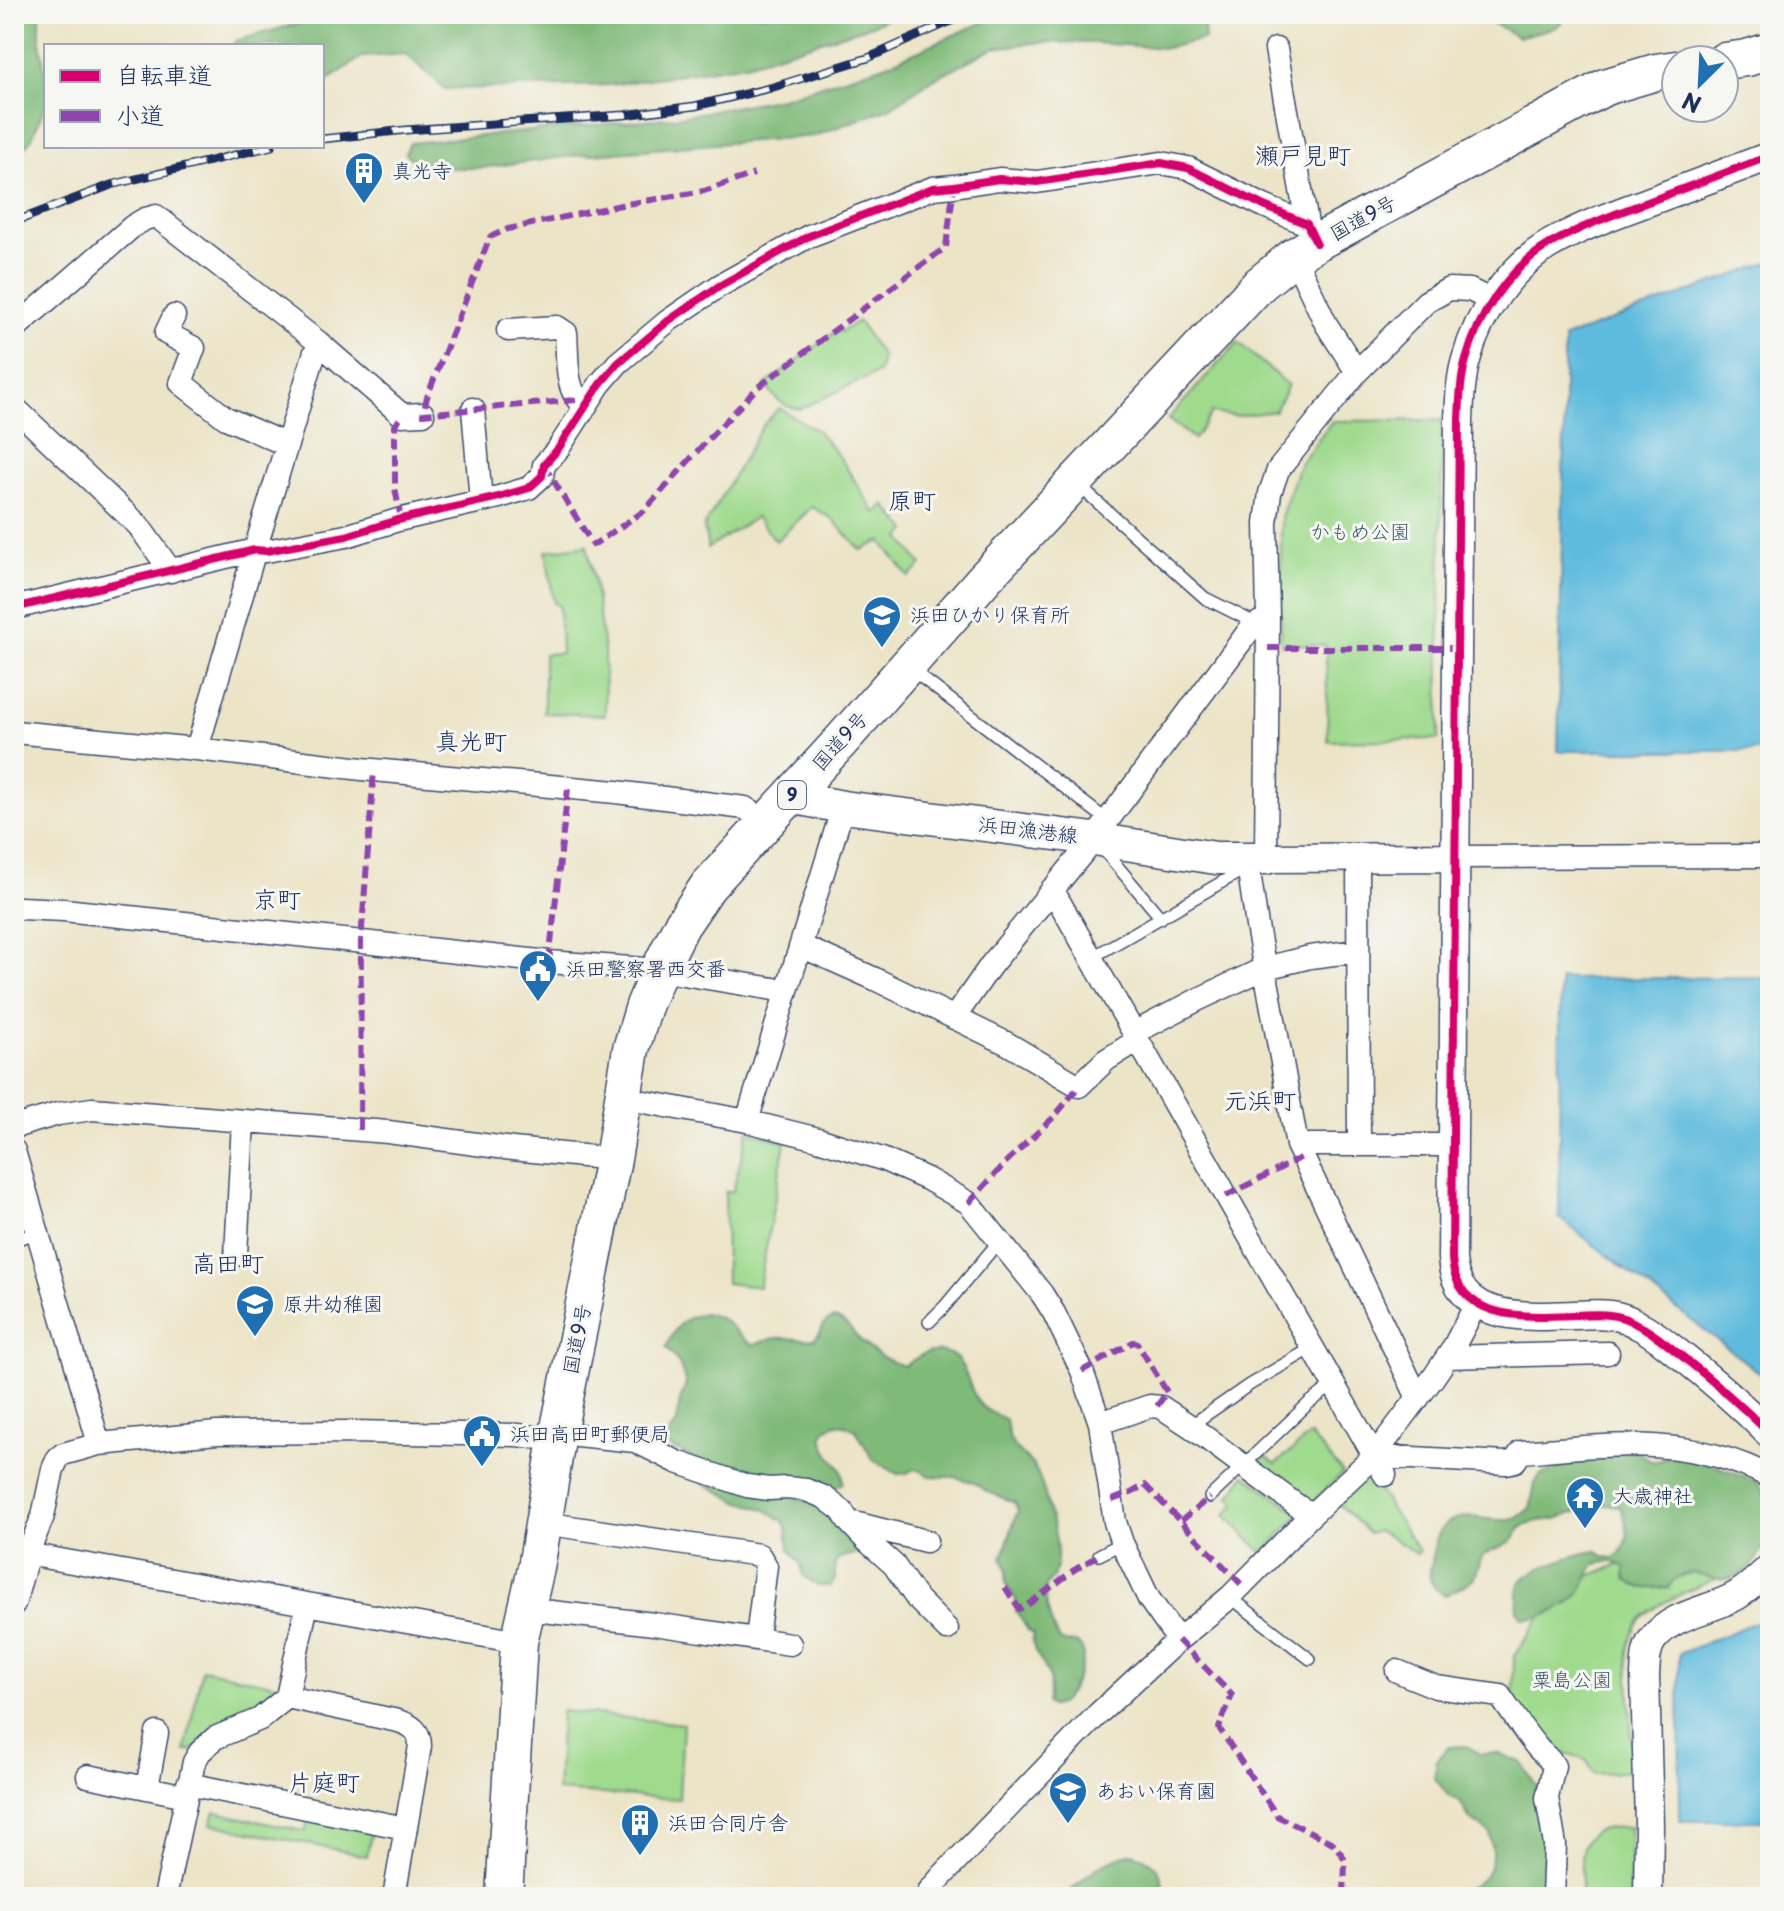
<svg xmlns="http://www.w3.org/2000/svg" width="1784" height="1911" font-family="'Playpen Sans','Klee One',sans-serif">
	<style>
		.green { fill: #9fda8d; stroke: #5d8476; stroke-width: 2 }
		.forest { fill: #7fba78; stroke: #4d746b; stroke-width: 2 }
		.water { fill: #5fbbdd; stroke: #3d759e; stroke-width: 2 }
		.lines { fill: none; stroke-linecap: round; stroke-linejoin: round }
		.service-casing { stroke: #3a4a6e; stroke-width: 14 }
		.minor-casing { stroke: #3a4a6e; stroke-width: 25 }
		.tertiary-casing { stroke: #3a4a6e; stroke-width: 31 }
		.secondary-casing { stroke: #3a4a6e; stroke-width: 35 }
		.trunk-casing { stroke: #3a4a6e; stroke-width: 39 }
		.service { stroke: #fff; stroke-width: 11 }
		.minor { stroke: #fff; stroke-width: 22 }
		.tertiary { stroke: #fff; stroke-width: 28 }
		.secondary { stroke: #fff; stroke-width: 32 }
		.trunk { stroke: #fff; stroke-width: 36 }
		.rail-casing { stroke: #1b2f5e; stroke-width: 9 }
		.rail { stroke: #f6f6f2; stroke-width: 6; stroke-dasharray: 18; stroke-linecap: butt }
		.quiet { stroke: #8e44ad; stroke-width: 6; stroke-dasharray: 12 6; stroke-linecap: butt }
		.cycleway-casing { stroke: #f6f6f2; stroke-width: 13 }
		.cycleway { stroke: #d6006c; stroke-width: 8 }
		.labels { text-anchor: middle; stroke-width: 6; stroke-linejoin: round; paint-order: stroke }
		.shield { fill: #f6f6f2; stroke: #5d6b8a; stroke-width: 2 }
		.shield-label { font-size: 18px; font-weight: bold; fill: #1b2f5e }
		.poi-label { font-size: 20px; fill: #1b2f5e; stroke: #f6f6f2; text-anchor: start }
		.street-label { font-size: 20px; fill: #1b2f5e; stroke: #f6f6f2 }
		.park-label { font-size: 20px; fill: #3c5a6a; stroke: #f6f6f2 }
		.quarter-label { font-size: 24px; fill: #1b2f5e; stroke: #f6f6f2 }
	</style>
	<rect width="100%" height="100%" fill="#f6f6f2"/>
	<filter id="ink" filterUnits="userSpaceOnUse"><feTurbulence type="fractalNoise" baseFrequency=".0125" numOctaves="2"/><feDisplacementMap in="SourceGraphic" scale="16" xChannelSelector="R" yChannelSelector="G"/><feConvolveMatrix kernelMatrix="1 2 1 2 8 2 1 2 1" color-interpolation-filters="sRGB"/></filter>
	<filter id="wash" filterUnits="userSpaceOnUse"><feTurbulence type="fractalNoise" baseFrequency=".006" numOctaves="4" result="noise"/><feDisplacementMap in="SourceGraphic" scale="32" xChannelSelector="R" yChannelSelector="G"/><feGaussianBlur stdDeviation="1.8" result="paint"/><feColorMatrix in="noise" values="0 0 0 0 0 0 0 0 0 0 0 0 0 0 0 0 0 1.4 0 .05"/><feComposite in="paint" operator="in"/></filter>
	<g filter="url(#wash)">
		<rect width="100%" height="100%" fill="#ece4c7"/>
		<path class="green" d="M858,321L882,356L879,372L800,409C781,407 776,399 765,385L839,329L841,332Z
			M1238,342L1288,385L1275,411L1236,416L1212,413L1194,439L1168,419Z
			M779,408L818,431L841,459L875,513L885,505L907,530L901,538L922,565L909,577L881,541L861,550L831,518L812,507L776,541L756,517L708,548L704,527L763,425Z
			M1442,420L1439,739L1328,741L1326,645H1281V517L1299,465L1332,421Z
			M587,545L595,585L604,651L605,715L544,713V654L561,653L559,605L554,604L546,551Z
			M748,1131L785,1142L759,1287L726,1283L725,1192L733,1191Z
			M1310,1435L1343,1473L1308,1506L1249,1466L1262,1454L1276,1464Z
			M1366,1472L1419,1551L1416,1554L1391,1537L1378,1531L1369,1534L1335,1500Z
			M1245,1475L1300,1514L1263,1553L1225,1515L1236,1504L1230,1496Z
			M1668,1546L1743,1567C1716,1580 1666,1597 1644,1616C1634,1625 1631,1639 1628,1651L1633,1771L1595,1774L1586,1760L1546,1748L1513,1704L1514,1656L1543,1613L1586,1577Z
			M202,1669L277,1685L274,1696L266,1705L192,1750L185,1751Z
			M561,1711L683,1724L679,1799L557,1791Z
			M215,1812L303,1831H306L308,1817L372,1829L367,1856L211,1824Z
			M1630,1827V1897H1580C1585,1874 1570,1836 1604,1829C1612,1827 1622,1828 1630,1827Z"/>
		<path class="forest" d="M14,14H40V42L46,78V103L32,138L14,161Z
			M320,14H897L867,27L746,64L610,85L445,89L406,54L362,57L322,84V46H233L235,41L314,19Z
			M1002,14H1176L1204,26L1205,39L1166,48L1095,43L1042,42L993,48L935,78L889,108L814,136L580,155L480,168H421L405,153L410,143L677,117L782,98L885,65Z
			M1477,14H1570L1556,27L1518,37Z
			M704,1313C734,1319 732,1334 753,1345C765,1341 772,1337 785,1338C793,1338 805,1341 812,1339C824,1336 819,1321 835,1318C850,1325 849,1329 859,1339C873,1353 886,1361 904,1366C912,1362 917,1356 926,1353C968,1343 964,1383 979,1403C985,1411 997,1415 1006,1420C1007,1428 1008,1436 1012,1443C1018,1453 1030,1459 1036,1470C1044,1485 1051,1518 1055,1535C1058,1549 1058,1564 1053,1577C1051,1581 1047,1583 1046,1587C1043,1596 1048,1609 1050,1618C1059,1656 1073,1635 1081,1647C1089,1657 1071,1695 1062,1702C1057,1706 1057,1705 1051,1706L1047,1703C1049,1695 1051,1685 1049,1677C1044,1660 1030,1653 1033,1634L1028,1630L1016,1611V1600L1006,1583L1007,1569L1002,1558L1018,1510L1015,1503L986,1491L973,1482L954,1477L930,1476L922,1471L914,1469L907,1473L898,1474L873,1460L856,1430L845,1425L836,1424L827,1428L822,1437C823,1439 826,1449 827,1451C834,1463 844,1467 843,1483L835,1488L775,1485L716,1469L664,1444V1439L677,1422L680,1401L686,1384L679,1363L666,1347C676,1326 680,1319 704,1313Z
			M1635,1450L1651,1461H1658L1671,1454L1693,1457L1757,1482C1761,1488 1767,1497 1769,1504C1776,1531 1756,1577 1726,1579C1699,1581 1692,1560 1669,1587C1654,1589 1635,1591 1625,1577L1626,1570L1623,1566L1611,1561L1595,1564C1589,1572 1586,1584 1580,1592C1567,1607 1543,1620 1523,1618L1517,1611C1519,1601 1516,1588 1522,1580C1532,1568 1582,1552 1598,1551L1604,1557L1615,1558C1633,1543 1629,1526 1620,1507C1595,1500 1578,1513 1555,1519C1545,1521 1534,1520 1525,1525C1517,1529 1518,1533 1514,1539C1507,1548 1495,1547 1487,1553C1478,1559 1480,1566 1476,1574C1471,1584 1455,1590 1446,1595C1435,1590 1428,1583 1430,1571C1433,1561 1433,1549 1436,1540C1450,1500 1488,1526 1515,1519C1520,1517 1526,1511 1530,1508L1535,1484L1540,1475L1585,1459Z
			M702,1479L826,1504C830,1522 831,1520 846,1529C851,1532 856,1538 861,1543L859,1551L854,1554L839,1558L835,1564V1580L830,1586H818L803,1575L801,1564L789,1549L787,1529L783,1521L764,1509L738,1501L703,1483Z
			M1467,1746L1480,1754L1498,1753L1521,1762L1538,1789L1547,1870L1544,1897H1454C1485,1880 1498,1872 1490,1833L1470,1819L1460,1802L1448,1795L1434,1777L1437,1760L1449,1747Z
			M1133,1853C1155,1862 1165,1871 1163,1897H1064C1088,1874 1100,1861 1133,1853Z"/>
		<path class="water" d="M1770,262V751H1558L1564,431V338Z
			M1770,977V1381L1559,1218L1560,979Z
			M1770,1616V1821H1680L1679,1654Z"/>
	</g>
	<g filter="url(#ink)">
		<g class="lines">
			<defs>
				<path id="service" d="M1078,485L1205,598L1257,624
					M912,670L1108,821
					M1102,848L1161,918
					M1091,958L1248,867
					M14,1240L37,1233
					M929,1322L945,1306L1000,1240
					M1190,1426L1249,1385L1312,1348
					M1210,1497L1308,1404L1333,1385
					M1099,1555L1122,1543
					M1230,1597L1310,1659"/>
				<path id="minor" d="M1276,49L1307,224
					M1294,256L1326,324L1357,372
					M174,316L166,333L194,348L181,383L226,418L287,445
					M14,329L133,226L145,219L156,216L318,342L402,415L423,414
					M508,330L557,327L566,333C568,356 564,391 584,406
					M14,407L138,525L171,571
					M473,409L481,501
					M14,608L255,550L266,551L346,536L398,520L499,497L529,488L542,476L544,465L558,449L600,384L618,363L668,321L719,286L809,236L933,188L954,186L999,179L1037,182L1161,163L1188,168L1264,206L1307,224L1316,243
					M14,732L197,749L362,769L616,792L745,808L766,822
					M197,749L255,550L318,342
					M1457,857L1770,856
					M1247,858L1257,926L1297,1145L1418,1398
					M1266,858L1268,617L1266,523L1270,493L1278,470L1357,372L1426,302L1449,289L1470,290L1492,301
					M1358,858L1359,1145
					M1052,889L1385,1475
					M14,909L20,908L64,910L549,962L659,970L786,991
					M801,946L875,979L1008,1044L1079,1086L1106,1060L1138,1040
					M954,1018L991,965L1094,839L1251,628L1268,617
					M1134,1033L1197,1000L1265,968L1310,957L1358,951
					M623,1098L747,1121L818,1139L882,1159L927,1179L969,1203L1042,1294L1054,1313L1082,1371L1100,1423L1115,1522L1122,1543L1149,1599L1178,1640
					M747,1121L843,807
					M14,1127L58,1114L92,1109L388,1132L513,1149L613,1159
					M1297,1145H1452
					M14,1151L99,1444
					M236,1255L243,1121
					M1447,1357L1608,1353
					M1100,1423L1150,1406L1161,1407L1190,1426L1299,1507L1312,1514
					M558,1433L635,1441L677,1462L747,1486L769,1489L786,1488L806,1490L824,1497L842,1511L849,1522L866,1540L894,1565L917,1599L947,1629
					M1374,1456L1506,1463L1515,1461L1521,1452C1607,1445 1690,1434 1770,1477
					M850,1522L926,1541
					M543,1523L759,1555L766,1566L757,1639
					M14,1546L38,1556L519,1642
					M14,1604L28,1553L43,1516L53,1469L58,1458L63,1454L99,1444L217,1433L351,1432L518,1435L557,1440
					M526,1609L654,1624L790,1644
					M1397,1671L1436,1687L1500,1696C1512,1713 1523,1730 1536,1746C1542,1754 1549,1757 1554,1766L1547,1798L1555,1845L1553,1897
					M287,1697L398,1721C412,1725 420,1731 420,1746L394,1897
					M88,1776L186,1796
					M188,1784L405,1828
					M147,1788L157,1733
					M165,1897L194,1762L200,1752L215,1738L260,1719L287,1697L307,1604
					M927,1897L930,1890L943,1875L1099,1713L1178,1640L1230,1597L1307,1519L1374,1456L1433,1378L1452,1350L1476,1304"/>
				<path id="tertiary" d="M1770,156C1728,172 1686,188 1645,203C1612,215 1580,227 1550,244C1509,268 1478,315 1466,360C1460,380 1460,400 1459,420L1452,1258C1456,1322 1525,1317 1573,1315C1585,1315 1598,1313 1610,1315C1619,1316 1630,1320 1638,1325C1653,1332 1665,1343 1678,1353C1711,1379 1741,1405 1770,1434
					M1266,858L1457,857
					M1648,1897L1649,1824L1645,1675C1646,1663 1645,1649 1653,1639C1673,1613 1709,1611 1736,1596C1749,1588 1759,1578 1770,1568"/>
				<path id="secondary" d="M790,797L843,807L1094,839L1216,858H1266"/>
				<path id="trunk" d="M1724,61L1747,58L1770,51
					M504,1897L519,1642L536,1568L558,1433L613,1159L631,1049L644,1006L659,970L681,926L708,886L841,741L984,579L1260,284L1294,256L1316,243L1605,87L1656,72L1676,69"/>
			</defs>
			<use href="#service" class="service-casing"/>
			<use href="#minor" class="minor-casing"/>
			<use href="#tertiary" class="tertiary-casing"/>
			<use href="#secondary" class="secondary-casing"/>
			<use href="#trunk" class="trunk-casing"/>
			<use href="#service" class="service"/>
			<use href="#minor" class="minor"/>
			<use href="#tertiary" class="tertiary"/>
			<use href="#secondary" class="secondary"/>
			<use href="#trunk" class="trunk"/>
			<defs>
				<path id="rail" d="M322,139L406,130L624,115L695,106L770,88L868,58L967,14
					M14,222L111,185L272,146"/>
			</defs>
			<use href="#rail" class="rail-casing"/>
			<use href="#rail" class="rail"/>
			<path class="quiet" d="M576,400L423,414L427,397L490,237L508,229L621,205L704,191L754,174
				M544,465L593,545L644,511L701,447L758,387L946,247L954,186
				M401,519L395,488V426L402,415
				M1268,648H1456
				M549,962L568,788
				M360,1130L361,941L374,771
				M1226,1196L1302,1157
				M969,1203L1007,1161L1055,1116L1079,1086
				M1082,1371L1133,1342L1137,1343L1167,1392L1157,1406
				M1112,1500L1131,1493L1145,1485L1241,1584
				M1181,1521L1210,1497
				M1005,1587L1019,1609L1026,1606L1074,1570L1099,1555
				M1178,1640L1232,1695L1219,1728L1277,1816L1333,1843L1345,1859L1344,1897"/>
			<defs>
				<path id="cycleway" d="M1770,156C1728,172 1686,188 1645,203C1612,215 1580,227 1550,244C1509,268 1478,315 1466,360C1460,380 1460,400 1459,420L1452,1258C1456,1322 1525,1317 1573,1315C1585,1315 1598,1313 1610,1315C1619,1316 1630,1320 1638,1325C1653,1332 1665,1343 1678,1353C1711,1379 1741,1405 1770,1434
					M14,608L255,550L266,551L346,536L398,520L499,497L529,488L542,476L544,465L558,449L600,384L618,363L668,321L719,286L809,236L933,188L954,186L999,179L1037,182L1161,163L1188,168L1264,206L1307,224L1316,243"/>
			</defs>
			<use href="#cycleway" class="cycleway-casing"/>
			<use href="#cycleway" class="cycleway"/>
		</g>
	</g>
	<defs>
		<symbol id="building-pin" viewBox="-11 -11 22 30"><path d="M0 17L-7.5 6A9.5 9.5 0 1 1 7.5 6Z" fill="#1f6fb2" stroke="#f6f6f2"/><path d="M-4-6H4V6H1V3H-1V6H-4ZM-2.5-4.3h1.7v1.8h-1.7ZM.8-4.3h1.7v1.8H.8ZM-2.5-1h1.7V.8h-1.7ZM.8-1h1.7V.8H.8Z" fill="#fff"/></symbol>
		<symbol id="school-pin" viewBox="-11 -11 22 30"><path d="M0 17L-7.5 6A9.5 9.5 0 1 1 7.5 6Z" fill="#1f6fb2" stroke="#f6f6f2"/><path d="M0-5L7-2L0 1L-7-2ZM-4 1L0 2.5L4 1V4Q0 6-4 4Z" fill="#fff"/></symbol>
		<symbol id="civic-pin" viewBox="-11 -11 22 30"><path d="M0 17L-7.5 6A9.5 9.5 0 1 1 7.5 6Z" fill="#1f6fb2" stroke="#f6f6f2"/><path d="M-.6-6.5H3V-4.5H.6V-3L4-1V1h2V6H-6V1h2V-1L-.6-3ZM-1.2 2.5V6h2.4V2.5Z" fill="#fff"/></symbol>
		<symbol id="temple-pin" viewBox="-11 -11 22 30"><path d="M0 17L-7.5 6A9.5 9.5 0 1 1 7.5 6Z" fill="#1f6fb2" stroke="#f6f6f2"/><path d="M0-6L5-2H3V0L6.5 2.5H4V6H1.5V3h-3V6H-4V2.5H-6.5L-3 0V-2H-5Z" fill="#fff"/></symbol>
	</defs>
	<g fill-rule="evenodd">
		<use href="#building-pin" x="342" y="149" width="44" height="60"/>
		<use href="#school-pin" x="860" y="593" width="44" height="60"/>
		<use href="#civic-pin" x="516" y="947" width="44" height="60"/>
		<use href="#school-pin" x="233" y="1282" width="44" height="60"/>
		<use href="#civic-pin" x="460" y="1412" width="44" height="60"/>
		<use href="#temple-pin" x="1563" y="1474" width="44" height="60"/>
		<use href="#school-pin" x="1046" y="1769" width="44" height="60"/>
		<use href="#building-pin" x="618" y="1801" width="44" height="60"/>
	</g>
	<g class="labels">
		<rect class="shield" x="778" y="781" width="28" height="28" rx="6"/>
		<g class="shield-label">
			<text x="792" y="801">9</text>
		</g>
		<g class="poi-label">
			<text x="392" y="178">真光寺</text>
			<text x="910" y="622">浜田ひかり保育所</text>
			<text x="566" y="976">浜田警察署西交番</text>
			<text x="283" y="1311">原井幼稚園</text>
			<text x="510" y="1441">浜田高田町郵便局</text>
			<text x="1613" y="1503">大歳神社</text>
			<text x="1096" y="1798">あおい保育園</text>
			<text x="668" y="1830">浜田合同庁舎</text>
		</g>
		<g class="street-label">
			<text transform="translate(1363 218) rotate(-29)" y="7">国道9号</text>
			<text transform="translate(840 741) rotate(-48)" y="7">国道9号</text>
			<text transform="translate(1028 830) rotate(7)" y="7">浜田漁港線</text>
			<text transform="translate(577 1339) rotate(-79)" y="7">国道9号</text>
		</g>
		<g class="park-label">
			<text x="1360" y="539">かもめ公園</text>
			<text x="1572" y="1687">粟島公園</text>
		</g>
		<g class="quarter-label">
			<text x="1303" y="164">瀬戸見町</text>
			<text x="912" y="509">原町</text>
			<text x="471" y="750">真光町</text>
			<text x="277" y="908">京町</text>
			<text x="1260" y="1109">元浜町</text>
			<text x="228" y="1272">高田町</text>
			<text x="324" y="1791">片庭町</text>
		</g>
	</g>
	<rect width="1784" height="1911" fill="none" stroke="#f6f6f2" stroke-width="48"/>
	<rect x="44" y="44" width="280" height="104" fill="#f6f6f2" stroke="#9ea6b7" stroke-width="2"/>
	<rect x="60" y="70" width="40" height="12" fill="#d6006c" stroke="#9ea6b7" stroke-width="2"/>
	<text x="116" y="84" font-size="24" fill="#1b2f5e">自転車道</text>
	<rect x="60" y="110" width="40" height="12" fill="#8e44ad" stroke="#9ea6b7" stroke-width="2"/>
	<text x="116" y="124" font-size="24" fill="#1b2f5e">小道</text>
	<g transform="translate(1700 84) rotate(204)"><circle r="38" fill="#f6f6f2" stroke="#9ea6b7" stroke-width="2"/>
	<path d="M0-6L14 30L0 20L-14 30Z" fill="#1f6fb2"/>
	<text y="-12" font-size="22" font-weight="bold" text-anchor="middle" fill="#1b2f5e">N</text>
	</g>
</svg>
